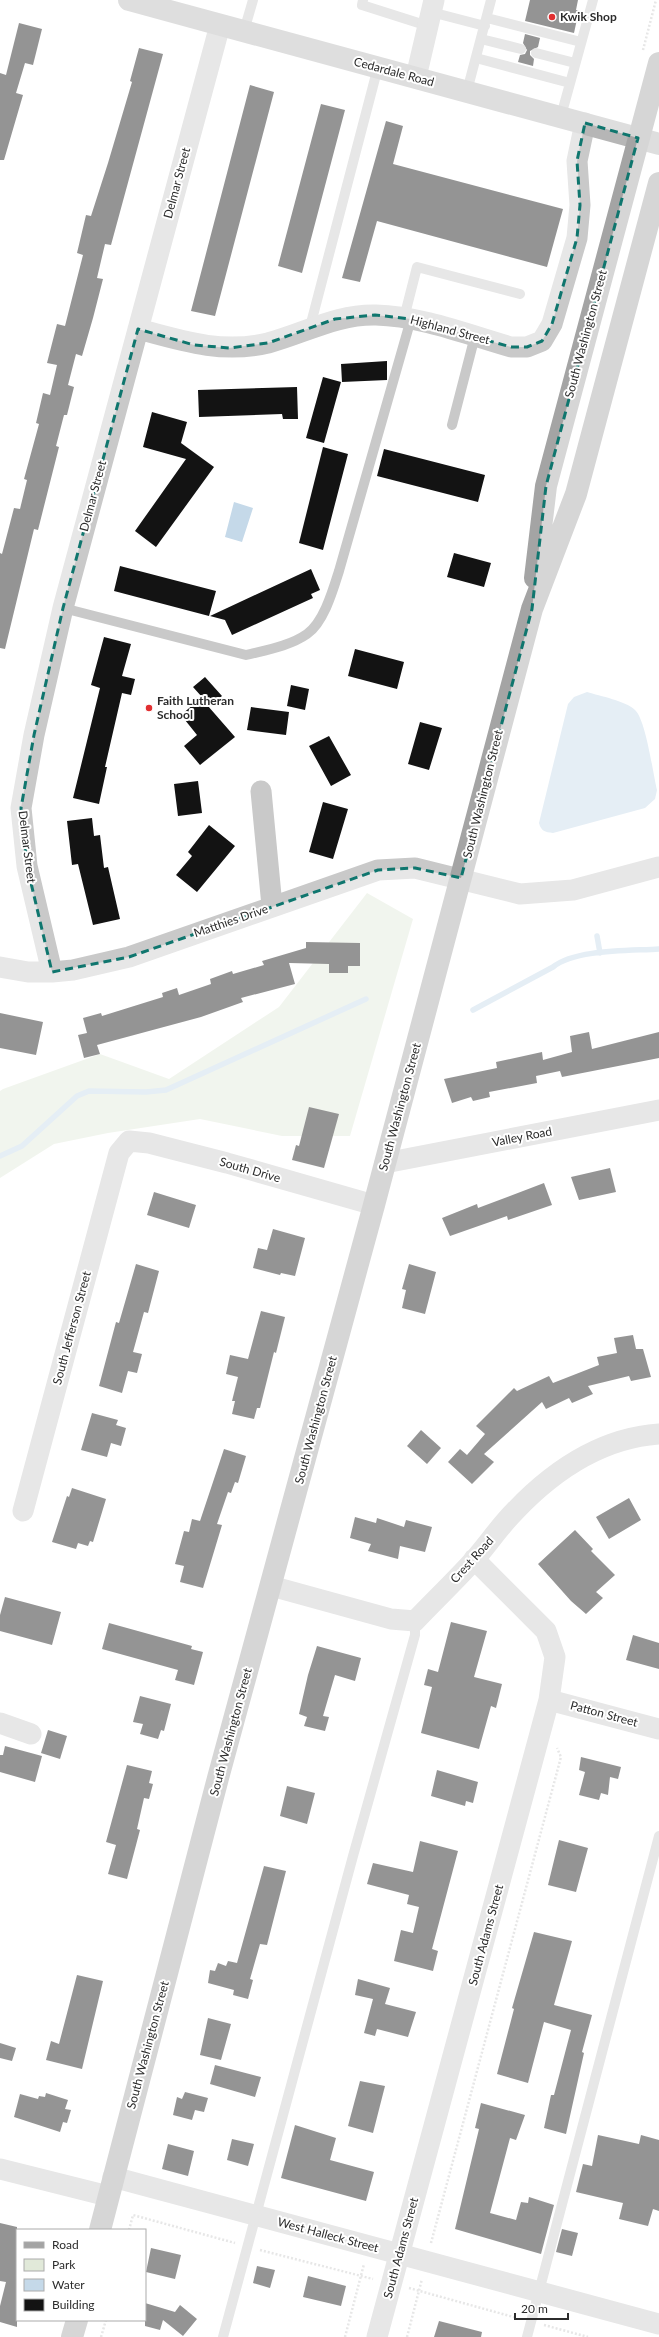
<svg xmlns="http://www.w3.org/2000/svg" width="659" height="2337" font-family="Lato,sans-serif">
	<style>
		.green { fill: #e1e9d9 }
		.water { fill: #c5d9e9 }
		.lines { fill: none; stroke-linecap: round; stroke-linejoin: round }
		.stream { stroke: #c5d9e9; stroke-width: 5.5 }
		.building { fill: #131313 }
		.path { stroke: #c9c9c9; stroke-width: 2.5; stroke-dasharray: 2 2; stroke-linecap: butt }
		.lane { stroke: #c9c9c9; stroke-width: 10 }
		.street { stroke: #c9c9c9; stroke-width: 21 }
		.secondary { stroke: #b6b6b6; stroke-width: 22 }
		.primary { stroke: #a4a4a4; stroke-width: 22 }
		.marked { fill: none; stroke: #0f766e; stroke-width: 3; stroke-dasharray: 8 5; stroke-linejoin: round }
		.poi-dot { fill: #e12f31; stroke: #fff; stroke-width: 1.5 }
		.labels { text-anchor: middle; stroke-width: 4; stroke-linejoin: round; paint-order: stroke }
		.poi-label { font-size: 12px; font-weight: bold; fill: #2c2c2c; stroke: #fff; text-anchor: start }
		.street-label { font-size: 12px; fill: #2c2c2c; stroke: #fff }
	</style>
	<rect width="100%" height="100%" fill="#fff"/>
	<path class="green" d="M367,893L413,919L350,1136H282L200,1119L108,1133L54,1144L0,1178V1091L3,1089L100,1054L169,1079L279,1007Z"/>
	<path class="water" d="M234,502L253,508L242,542L225,537Z
		M587,692C600,696 626,701 635,710C646,720 653,774 657,790L655,799L645,808L553,833C545,832 541,831 539,823L568,704L574,697Z"/>
	<g class="lines">
		<path class="stream" d="M597,936L600,953
			M473,1010L553,967C575,949 630,951 659,949
			M0,1156L22,1146L77,1096L89,1091L146,1092L166,1090L366,999"/>
	</g>
	<path class="building" d="M530,0H578L576,10H579L574,33L525,21Z
		M19,23L42,29L33,65L25,63L16,93L23,95L4,160H0V73L6,75Z
		M525,34L540,38L538,47L530,51V55L534,59L533,66L518,62L520,55L525,54L527,50L523,43Z
		M139,48L163,54L111,245L105,244L97,278L103,279L93,318L82,356L76,354L68,385L74,387L67,415H64L56,446L59,447L38,530L34,529L5,649L0,648V553L2,554L14,508L20,509L27,480L24,479L39,424L36,423L43,393L50,395L57,365L47,363L57,324L65,326L83,255L77,253L86,215L91,216L108,163L132,82L130,81Z
		M250,85L274,92L215,316L191,311Z
		M321,104L345,110L302,273L278,266Z
		M386,121L403,126L393,164L563,209L547,267L377,221L360,282L342,278Z
		M387,361V380L342,382L341,364Z
		M323,377L341,382L324,443L306,438Z
		M297,387L298,419H283L282,414L199,417L198,390Z
		M152,412L187,422L181,443L214,467L156,547L135,531L186,459L143,447Z
		M323,447L348,454L323,550L299,543Z
		M384,449L485,475L478,502L377,476Z
		M454,553L491,563L484,587L447,577Z
		M120,566L216,591L209,616L114,591Z
		M311,569L320,590L311,594L313,598L232,635L225,620L210,616Z
		M104,637L131,644L122,676L135,679L131,695L122,693L105,767H107L99,804L73,798L100,688L91,685Z
		M355,649L404,662L397,689L348,676Z
		M205,677L222,696L210,706L193,687Z
		M291,685L309,689L305,710L287,706Z
		M201,698L235,737L200,765L184,746L197,735L181,715Z
		M251,707L289,712L286,735L247,730Z
		M420,722L442,728L429,770L408,764Z
		M329,736L351,775L331,786L309,746Z
		M198,781L202,813L178,816L174,784Z
		M323,802L348,809L333,859L309,852Z
		M92,818L94,836L100,835L104,868L108,867L120,919L93,925L78,864L72,865L67,821Z
		M209,825L235,846L197,892L176,875L192,856L188,852Z
		M306,942L360,943V966H348V973H329V964L289,963L295,984L241,998L243,1002L201,1017L97,1045L100,1054L84,1058L78,1035L87,1033L83,1018L101,1013L102,1016L163,997L162,993L177,988L179,995L211,984L210,979L232,971L233,974L264,965L262,961L306,948Z
		M0,1013L43,1022L36,1055L0,1048Z
		M589,1032L592,1049L659,1032V1058L562,1077L560,1071L536,1076L537,1083L489,1092L490,1097L473,1101L471,1097L452,1103L444,1079L497,1068L496,1062L542,1052L543,1060L572,1052L570,1036Z
		M309,1107L339,1114L324,1168L292,1160L296,1145L299,1146Z
		M610,1168L616,1192L579,1200L571,1177Z
		M544,1183L552,1205L508,1220L507,1216L450,1236L442,1218L477,1204L478,1208Z
		M154,1192L196,1205L189,1228L147,1215Z
		M273,1229L305,1238L295,1276L281,1273L280,1275L253,1268L258,1248L267,1250Z
		M136,1264L159,1271L148,1313L144,1312L133,1352L142,1354L137,1373L128,1371L122,1393L99,1386L116,1322L119,1323Z
		M409,1264L436,1272L425,1314L402,1308L406,1290L402,1289Z
		M261,1311L285,1317L276,1353L274,1352L260,1408H257L254,1419L232,1414L235,1401H232L238,1377L226,1374L230,1355L248,1359Z
		M633,1335L636,1349H643L651,1377L631,1381L629,1376L588,1386L593,1394L572,1403L569,1398L546,1409L542,1402L484,1454L494,1462L472,1484L448,1462L460,1449L467,1455L485,1434L476,1426L514,1388L517,1391L549,1376L553,1383L599,1365L597,1357L617,1353L614,1338Z
		M92,1413L118,1420L116,1425L126,1428L121,1446L111,1443L107,1457L81,1450Z
		M421,1430L441,1448L427,1464L407,1446Z
		M224,1449L246,1456L238,1483L235,1482L231,1493L228,1492L217,1524L222,1525L203,1588L180,1582L184,1566L175,1564L184,1531L189,1532L192,1519L200,1521Z
		M72,1488L106,1499L93,1542L90,1541L88,1546L78,1543L76,1549L52,1542L67,1496L69,1497Z
		M629,1498L641,1520L609,1539L596,1517Z
		M355,1517L376,1523L377,1518L404,1527L406,1520L432,1527L425,1552L400,1546L398,1559L368,1551L371,1544L350,1538Z
		M575,1530L593,1549L591,1551L615,1575L596,1592L603,1598L586,1614L571,1601L538,1564Z
		M5,1597L61,1612L52,1645L0,1631V1615Z
		M451,1622L487,1631L474,1677L502,1684L496,1708L491,1706L479,1749L421,1733L432,1687L424,1685L428,1669L438,1672Z
		M109,1623L192,1646L191,1649L203,1652L194,1685L175,1680L178,1670L102,1649Z
		M633,1635L659,1643V1669L626,1660Z
		M317,1646L361,1658L355,1681L335,1675L323,1716L329,1717L325,1731L304,1726L307,1717L299,1714L308,1675Z
		M140,1696L171,1704L164,1731L161,1730L158,1739L140,1734L143,1724L133,1722Z
		M48,1730L67,1736L60,1759L41,1753Z
		M5,1746L42,1756L35,1782L0,1772V1755H3Z
		M581,1757L621,1767L618,1779L610,1777L608,1795L601,1793L599,1800L579,1795L585,1772L579,1770Z
		M127,1765L152,1771L149,1783L153,1784L149,1799L144,1798L137,1829L140,1830L127,1879L108,1874L116,1845L106,1842Z
		M437,1770L478,1782L473,1803L466,1801L465,1806L431,1796Z
		M287,1786L315,1793L307,1824L280,1816Z
		M559,1840L588,1848L576,1892L548,1885Z
		M420,1841L458,1851L432,1949L438,1951L433,1971L394,1961L401,1930L413,1933L419,1907L407,1904L409,1895L367,1884L373,1863L413,1872Z
		M264,1866L286,1871L267,1945L260,1944L250,1979L253,1980L248,1999L233,1995L234,1990L208,1983L210,1970L215,1971L218,1963L226,1966L228,1961L237,1963Z
		M534,1932L572,1941L554,2005L592,2015L582,2052L584,2053L566,2134L544,2128L551,2095H554L571,2030L544,2022L528,2083L497,2074L514,2009L512,2008Z
		M77,1975L103,1981L82,2069L46,2060L51,2041L59,2044Z
		M358,1979L390,1988L385,2004L416,2012L408,2037L377,2029L375,2036L364,2033L373,1999L355,1995Z
		M208,2018L231,2024L221,2060L200,2055Z
		M0,2043L16,2048L12,2061L0,2058Z
		M215,2065L261,2077L255,2097L210,2084Z
		M360,2081L385,2086L373,2133L348,2126Z
		M185,2092L208,2098L204,2112L195,2110L192,2120L173,2115L177,2097L182,2099Z
		M46,2093L68,2100L65,2109L71,2110L67,2123L63,2122L60,2132L14,2117L20,2094L38,2099L39,2096L45,2097Z
		M481,2103L525,2115L516,2140L510,2138L490,2213L516,2220L521,2202L528,2203L529,2197L554,2205L541,2254L455,2229L479,2129L475,2128Z
		M295,2125L336,2138L330,2160L374,2172L366,2201L281,2178Z
		M598,2135L639,2144L641,2135L659,2140V2211L653,2209L648,2226L619,2219L623,2203L576,2192L583,2164L592,2166Z
		M232,2139L254,2144L248,2166L227,2160Z
		M168,2144L194,2151L188,2176L162,2169Z
		M0,2223L17,2227V2327L0,2322V2306L6,2282L0,2281Z
		M562,2229L578,2233L572,2256L556,2252Z
		M151,2248L181,2255L175,2279L146,2272Z
		M257,2266L275,2270L270,2288L253,2283Z
		M308,2276L346,2286L341,2306L303,2297Z
		M145,2303L175,2312L180,2305L197,2319L183,2336L163,2320L160,2330L145,2326Z
		M439,2321L482,2332L481,2337H434Z"/>
	<g class="lines">
		<path class="path" d="M643,50L656,0
			M129,2230L133,2215L235,2243
			M431,2243L561,1757L557,1748
			M260,2250L373,2279
			M409,2288L517,2318
			M544,2325L588,2337
			M101,2337L106,2320
			M345,2337L364,2264
			M407,2337L422,2279"/>
		<path class="lane" d="M363,0L362,5L428,26
			M431,12L485,26
			M487,18L581,42
			M244,31L253,0
			M481,39L521,49
			M536,53L575,63
			M476,58L570,83
			M467,91L491,0
			M561,116L593,0
			M404,318L417,267L520,294
			M310,327L378,67
			M452,425L475,336
			M63,608L246,655C266,650 290,646 307,634C324,622 333,590 339,571L411,319
			M223,2337L353,1856L415,1635V1621
			M527,2337L659,1836"/>
		<path class="street" d="M416,77L434,0
			M138,329C182,341 222,354 268,343C305,333 337,314 376,315C420,316 469,335 511,347H527L542,341L552,324L577,238L580,205L577,161L585,123
			M261,791L272,906
			M0,967L28,972H52L73,970L129,957L378,870L415,868L520,894L573,890L659,867
			M52,972L27,866L21,808L34,735L63,608L220,25
			M385,1163L659,1110
			M23,1511L119,1153L129,1141L149,1143L227,1163L374,1205
			M271,1586L391,1619L415,1621C434,1601 455,1581 474,1560C488,1544 500,1526 515,1511C554,1470 601,1438 659,1434
			M549,1700L659,1729
			M0,1723L31,1734
			M0,2169L108,2196
			M113,2177L659,2324
			M377,2337L549,1700L555,1657L546,1631L474,1559"/>
		<path class="secondary" d="M129,0L659,144"/>
		<path class="primary" d="M535,578L546,486L659,63
			M100,2230L218,1778L374,1205L532,609L576,494L659,183
			M72,2337L77,2320"/>
	</g>
	<path d="M0 0H659V2337H0ZM585,123L638,138L546,486L532,609L461,878L415,868L378,870L129,957L52,972L27,866L21,808L34,735L63,608L138,329L194,345L229,348L268,343L335,319L375,315L411,319L511,347H527L542,341L552,324L577,238L580,205L577,161Z" fill="#fff" fill-opacity=".55" fill-rule="evenodd"/>
	<path class="marked" d="M585,123L638,138L546,486L532,609L461,878L415,868L378,870L129,957L52,972L27,866L21,808L34,735L63,608L138,329L194,345L229,348L268,343L335,319L375,315L411,319L511,347H527L542,341L552,324L577,238L580,205L577,161Z"/>
	<g class="poi-dot">
		<circle cx="552" cy="17" r="4"/>
		<circle cx="149" cy="708" r="4"/>
	</g>
	<g class="labels">
		<g class="poi-label">
			<text x="560" y="21">Kwik Shop</text>
			<text x="157" y="705">Faith Lutheran<tspan x="157" dy="14">School</tspan></text>
		</g>
		<g class="street-label">
			<text transform="translate(394 72) rotate(15)" y="4">Cedardale Road</text>
			<text transform="translate(177 183) rotate(-75)" y="4">Delmar Street</text>
			<text transform="translate(450 330) rotate(15)" y="4">Highland Street</text>
			<text transform="translate(586 334) rotate(-75)" y="4">South Washington Street</text>
			<text transform="translate(93 496) rotate(-75)" y="4">Delmar Street</text>
			<text transform="translate(483 794) rotate(-76)" y="4">South Washington Street</text>
			<text transform="translate(27 847) rotate(83)" y="4">Delmar Street</text>
			<text transform="translate(231 921) rotate(-19)" y="4">Matthies Drive</text>
			<text transform="translate(400 1107) rotate(-75)" y="4">South Washington Street</text>
			<text transform="translate(522 1137) rotate(-11)" y="4">Valley Road</text>
			<text transform="translate(250 1170) rotate(16)" y="4">South Drive</text>
			<text transform="translate(72 1328) rotate(-75)" y="4">South Jefferson Street</text>
			<text transform="translate(316 1420) rotate(-75)" y="4">South Washington Street</text>
			<text transform="translate(472 1560) rotate(-48)" y="4">Crest Road</text>
			<text transform="translate(604 1714) rotate(15)" y="4">Patton Street</text>
			<text transform="translate(231 1732) rotate(-75)" y="4">South Washington Street</text>
			<text transform="translate(486 1935) rotate(-75)" y="4">South Adams Street</text>
			<text transform="translate(148 2045) rotate(-75)" y="4">South Washington Street</text>
			<text transform="translate(328 2235) rotate(15)" y="4">West Halleck Street</text>
			<text transform="translate(401 2248) rotate(-75)" y="4">South Adams Street</text>
		</g>
	</g>
	<rect x="16" y="2229" width="130" height="92" fill="#ffffff" stroke="#ababab"/>
	<rect x="24" y="2242" width="20" height="6" fill="#a4a4a4" stroke="#ababab"/>
	<text x="52" y="2249" font-size="12" fill="#2c2c2c">Road</text>
	<rect x="24" y="2259" width="20" height="12" fill="#e1e9d9" stroke="#ababab"/>
	<text x="52" y="2269" font-size="12" fill="#2c2c2c">Park</text>
	<rect x="24" y="2279" width="20" height="12" fill="#c5d9e9" stroke="#ababab"/>
	<text x="52" y="2289" font-size="12" fill="#2c2c2c">Water</text>
	<rect x="24" y="2299" width="20" height="12" fill="#131313" stroke="#ababab"/>
	<text x="52" y="2309" font-size="12" fill="#2c2c2c">Building</text>
	<path d="M515 2313v6h53v-6" fill="none" stroke="#2c2c2c" stroke-width="2"/>
	<text x="521" y="2313" font-size="12" fill="#2c2c2c" stroke="#ffffff" stroke-width="3" paint-order="stroke">20 m</text>
</svg>
